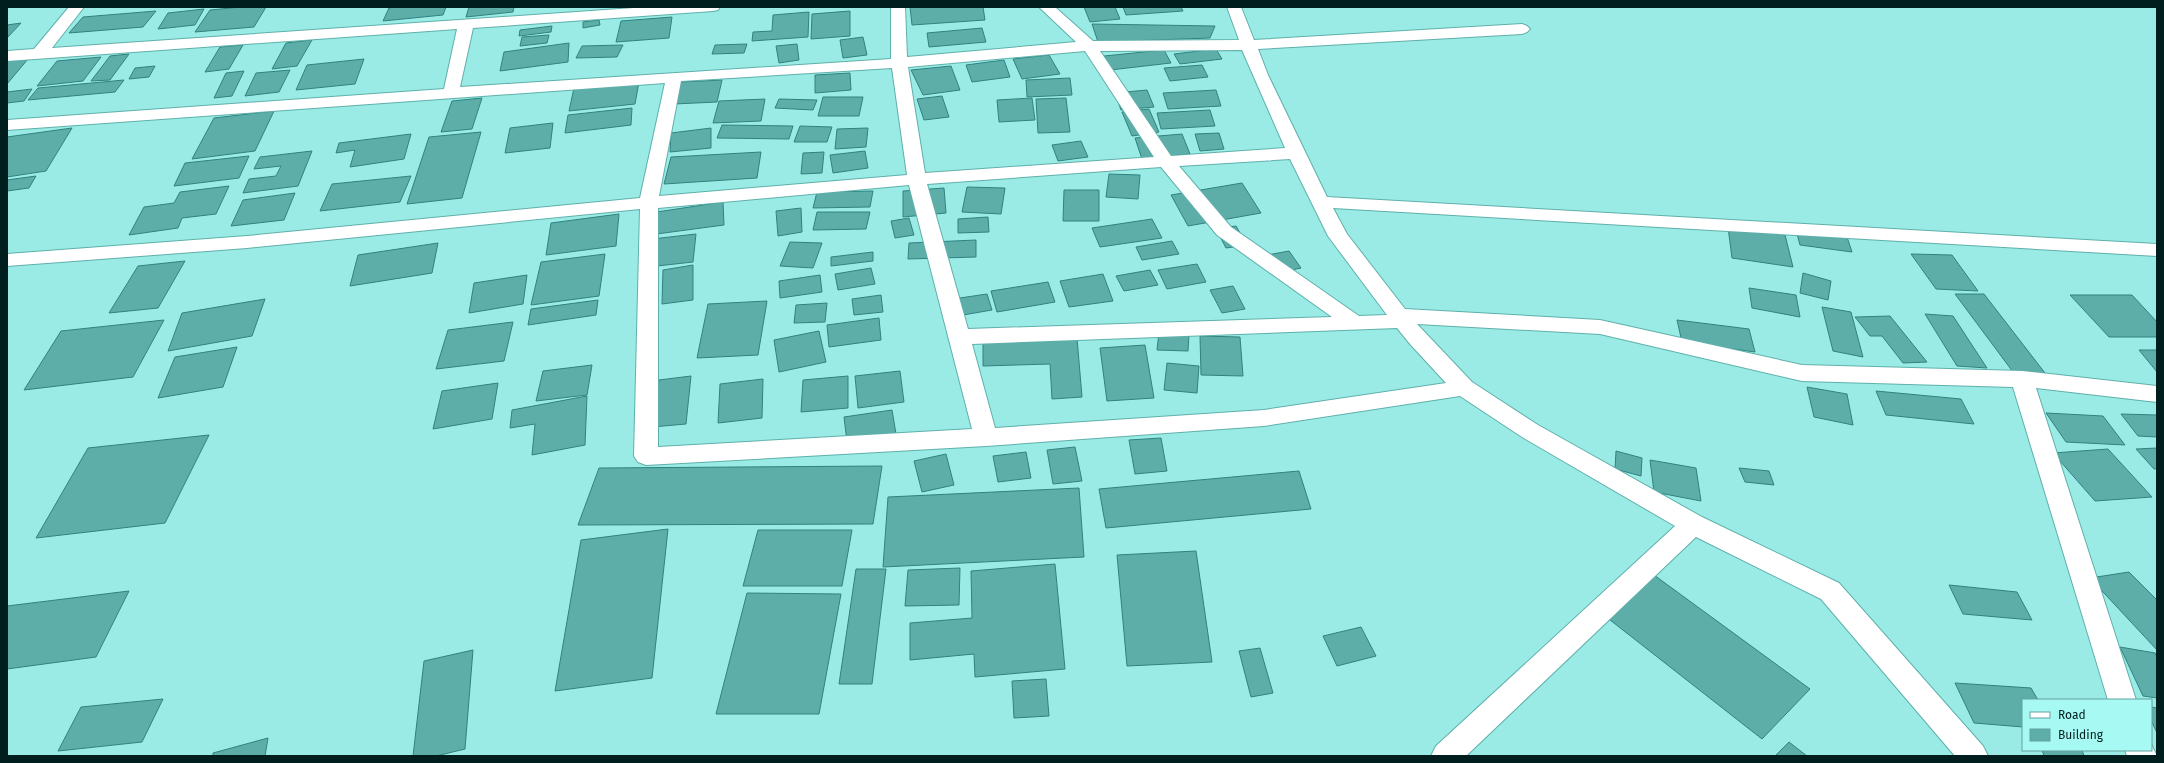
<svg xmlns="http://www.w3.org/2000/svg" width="2164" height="763" font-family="'Fira Sans',sans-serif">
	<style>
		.building { fill: #5daea9; stroke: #2f837f }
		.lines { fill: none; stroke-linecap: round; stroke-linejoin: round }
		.minor-casing { stroke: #5fb0ab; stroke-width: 2 }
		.minor { fill: #fff; fill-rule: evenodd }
	</style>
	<rect width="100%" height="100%" fill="#9aebe6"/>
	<path class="building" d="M241,7H266L254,27L195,32L210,10Z
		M446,7L443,15L383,21L389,8L394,7Z
		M469,7H514L513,12L466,17Z
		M910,7H983L985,20L912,25Z
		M1084,7H1115L1120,19L1090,22Z
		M1123,7H1181L1183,11L1126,15Z
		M204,9L195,25L158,29L168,13Z
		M156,11L143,27L69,33L83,17Z
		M850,11V36L811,39L812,14Z
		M809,12L808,37L752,41L753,32L772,31L773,15Z
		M672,17L669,38L616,42L621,21Z
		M599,20L600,25L583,28V22Z
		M21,23L7,38V25Z
		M1092,24L1215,26L1210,38L1098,42Z
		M552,26L551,32L519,36L520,30Z
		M982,28L986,42L929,47L927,33Z
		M549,35L547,43L520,46L522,37Z
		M863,37L867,55L843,58L840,40Z
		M312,40L297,66L272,69L286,43Z
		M569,43L568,62L500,71L504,52Z
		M747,44L744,53L712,54L715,45Z
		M797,44L799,60L779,63L776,46Z
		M243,45L229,69L205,72L220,47Z
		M623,45L617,57L576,58L582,46Z
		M1216,49L1222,59L1180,64L1174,54Z
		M1164,50L1171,63L1110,70L1104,56Z
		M129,54L110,80L91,81L110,56Z
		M1049,55L1060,74L1022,79L1013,59Z
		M101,57L83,81L37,86L57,61Z
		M28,59L7,84V61Z
		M364,59L355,84L296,90L307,65Z
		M1004,60L1010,77L972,82L966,65Z
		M1202,65L1208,77L1170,81L1164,68Z
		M155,66L149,77L129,79L135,68Z
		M951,66L960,90L923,95L911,70Z
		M290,70L279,92L245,96L256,73Z
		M244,71L232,96L214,98L226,73Z
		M850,73L851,90L815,93V75Z
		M1070,78L1072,95L1027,97L1026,80Z
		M124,80L115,92L28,100L38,88Z
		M722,80L717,102L674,104L680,82Z
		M639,82L635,104L569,111L574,88Z
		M32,89L24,101L7,103V92Z
		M1147,90L1154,107L1121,110L1115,93Z
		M1216,90L1221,106L1168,109L1163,93Z
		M942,96L949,117L924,120L917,99Z
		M823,97H863L859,116H818Z
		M482,98L472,129L441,132L452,101Z
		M1032,98L1035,120L999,122L997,100Z
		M1066,98L1070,132L1038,133L1036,99Z
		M765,99L761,121L713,123L719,101Z
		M779,99L817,100L813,110L775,108Z
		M632,108L631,125L565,133L568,115Z
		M1149,109L1159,132L1132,136L1122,112Z
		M1210,110L1215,126L1161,129L1157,113Z
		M274,111L255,151L192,159L214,118Z
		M553,123L550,148L505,153L510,128Z
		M722,125L793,126L789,139L717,138Z
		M800,126L832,127L827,142H794Z
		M72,128L46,171L7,177V137Z
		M711,128V148L670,152L671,133Z
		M868,128L866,147L835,149L837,129Z
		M481,132L462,198L407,204L429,137Z
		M1219,133L1224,149L1200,151L1195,134Z
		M411,134L404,159L350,167L355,150L336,153L339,143Z
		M1182,134L1190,154L1142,159L1135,138Z
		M1081,141L1088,157L1058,161L1052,145Z
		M312,151L298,186L243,193L249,179L276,176L281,166L254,169L260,157Z
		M865,151L868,168L833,173L830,155Z
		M761,152L757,178L664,184L671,157Z
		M824,152L822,173L801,174L803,153Z
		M249,156L239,178L174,186L185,163Z
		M1109,174L1140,175L1138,199L1106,197Z
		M36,176L29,188L7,191V180Z
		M411,176L400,202L320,211L332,184Z
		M1242,183L1261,213L1188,226L1171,195Z
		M229,186L216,214L182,218L178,228L129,235L144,207L174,203L180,192Z
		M967,187L1005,188L1001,214L962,212Z
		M944,188L946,213L903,217V191Z
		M1064,190H1099V221H1063Z
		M873,191L870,207L813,208L817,192Z
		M295,193L284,220L231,226L243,200Z
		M723,202L724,225L649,235L650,213Z
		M801,208L802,232L778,236L776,211Z
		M817,212H870L866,229L813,230Z
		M619,214L616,246L546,255L551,223Z
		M988,217L989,232L958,233V219Z
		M909,218L914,235L895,238L891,221Z
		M1152,219L1162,238L1100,247L1092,228Z
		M1236,226L1247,245L1226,248L1216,229Z
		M1728,227L1785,235L1793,267L1732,258Z
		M1796,230L1847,237L1852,252L1800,245Z
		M696,234L693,262L639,268L643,240Z
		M976,240V257L908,259L909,243Z
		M1172,241L1179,254L1142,260L1136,247Z
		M790,242L822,243L813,268L780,266Z
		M438,243L432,273L350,286L358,255Z
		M1289,251L1301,268L1273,274L1262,256Z
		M873,252V261L831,266V257Z
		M605,254L599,296L531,305L541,262Z
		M1911,254L1952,255L1978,291L1936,289Z
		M185,261L158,308L109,313L138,266Z
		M1197,264L1206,282L1167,289L1158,270Z
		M693,265V300L662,304L663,270Z
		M871,268L875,284L838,290L835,274Z
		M1150,270L1158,285L1124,291L1116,276Z
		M1803,273L1831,281L1828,300L1800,293Z
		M1103,274L1113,301L1069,307L1060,281Z
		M527,275L523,304L469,313L474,283Z
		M820,275L822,292L780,298L779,281Z
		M1048,282L1055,302L997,312L991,291Z
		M1233,286L1245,309L1222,313L1210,290Z
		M1749,288L1796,295L1800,317L1752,308Z
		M987,294L992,310L957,316L953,299Z
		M1955,294H1984L2045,373L2013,372Z
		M881,295L883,312L854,315L852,299Z
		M2070,295H2132L2157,322V337H2109Z
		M265,299L252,336L168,351L182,313Z
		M598,300L596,315L528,325L531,309Z
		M767,301L758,355L697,358L708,304Z
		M827,303L825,322L794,323L796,305Z
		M1822,307L1851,312L1863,357L1833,351Z
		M1925,314L1953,316L1987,368L1957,366Z
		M1890,316L1927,362L1903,363L1882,336H1870L1855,317Z
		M879,318L881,340L829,347L827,325Z
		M164,320L133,377L24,390L61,331Z
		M1677,320L1749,329L1755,352L1682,342Z
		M513,322L504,361L436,369L448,330Z
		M819,331L826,362L779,372L774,340Z
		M1159,332L1189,334L1188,351L1157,350Z
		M1200,336L1240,337L1243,376L1201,375Z
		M1077,338L1082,397L1052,399L1050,364L983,366V342Z
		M1145,345L1154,398L1107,401L1100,348Z
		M237,347L223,387L158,398L175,357Z
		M2139,350H2157V372Z
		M1167,363L1199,366L1197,393L1164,390Z
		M592,365L587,395L536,401L543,371Z
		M900,371L904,402L858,408L855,376Z
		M691,376L686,424L652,427L659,380Z
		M848,376V408L801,412L803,380Z
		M763,379L762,418L718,423L720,384Z
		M498,383L492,419L433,429L442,391Z
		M1807,387L1847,394L1853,425L1814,417Z
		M1876,391L1961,399L1974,424L1886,415Z
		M587,396L585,445L532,455L535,424L510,428L512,410Z
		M892,410L896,434L847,442L844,417Z
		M2046,413L2103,416L2125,445L2066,442Z
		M2121,414L2157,415V437L2138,436Z
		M209,435L165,523L36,538L88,448Z
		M1161,438L1167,471L1135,474L1129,440Z
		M1075,447L1082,481L1053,484L1047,450Z
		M2157,448V469H2154L2136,449Z
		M2108,449L2152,497L2095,501L2053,453Z
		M1616,451L1642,458L1641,476L1615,469Z
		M1026,452L1031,478L998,482L993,456Z
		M946,454L954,485L922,492L914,461Z
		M1650,460L1696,468L1701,501L1654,492Z
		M882,466L873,524L578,525L599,468Z
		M1739,468L1769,471L1774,485L1745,482Z
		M1299,471L1311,509L1106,528L1099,489Z
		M1079,488L1084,557L883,567L888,497Z
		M668,529L652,678L555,691L581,540Z
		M758,530H852L842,586H743Z
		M1196,551L1212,662L1127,666L1117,555Z
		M1055,564L1065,669L975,677L974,654L910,660V623L972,618L971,571Z
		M960,568L959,605L905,606L908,570Z
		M856,569H886L872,684H839Z
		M2129,572L2157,600V650L2090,578Z
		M1654,575L1810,689L1762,739L1605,616Z
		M1949,585L2017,592L2032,620L1963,614Z
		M129,591L96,657L7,669V606Z
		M747,593L841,594L819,714H716Z
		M1361,627L1376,656L1337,666L1323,636Z
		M2120,647L2155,653L2157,657V698L2143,696Z
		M1260,648L1273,693L1251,697L1239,651Z
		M473,650L465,749L436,756H413L424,661Z
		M1046,679L1049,716L1014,718L1012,681Z
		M1955,683L2031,688L2038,700H2023V727L1974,723Z
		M163,699L142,742L58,751L81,707Z
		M2151,707L2157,708V733L2151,720Z
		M268,738L265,756H213V753Z
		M1789,742L1807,756H1775Z
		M2042,750H2082L2084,756H2044Z"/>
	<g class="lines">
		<defs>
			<path id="minor" d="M69,7H84L52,48L648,7H720L718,10L713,11L473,28L460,87L891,59V7H905L907,57L1076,42L1039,7H1055L1093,41L1239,40L1227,7H1241L1254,40L1522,24L1527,26L1530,29L1527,32L1522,34L1258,49L1268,75L1327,197L2157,244V256L1333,208L1347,234L1405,309L1600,320L1802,365L2022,371L2157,386V402L2036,388L2136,700H2108L2013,387L1802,381L1600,334L1417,324L1472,382L1538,425L1702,517L1839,583L1983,746L1988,756H1955L1821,599L1696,537L1466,756H1431L1436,746L1675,526L1522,437L1460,396L1264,426L986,446L646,465L638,462L634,456L640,209L247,248L7,266V254L247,236L640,198L665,83L7,130V120L444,89L457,29L7,61V51L34,49ZM1242,50L1285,148L1171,156L1100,51ZM1085,51L1154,157L925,173L908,67ZM892,68L907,175L659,196L681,81ZM1290,159L1328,236L1387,315L1359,316L1231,227L1179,166ZM1161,167L1217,235L1332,317L968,329L927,184ZM909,185L972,429L658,447V208ZM1397,328L1410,344L1446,383L1264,410L995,428L972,344Z
				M2151,744L2157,756H2127L2125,750H2151Z"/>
		</defs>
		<use href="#minor" class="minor-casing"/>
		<use href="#minor" class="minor"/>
	</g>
	<rect width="2164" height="763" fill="none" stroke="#001e1d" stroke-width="16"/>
	<rect x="2022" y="699" width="130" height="52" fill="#a7f9f3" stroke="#64a19d"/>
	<rect x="2030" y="712" width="20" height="6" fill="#ffffff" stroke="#64a19d"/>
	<text x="2058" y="719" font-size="12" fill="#001e1d">Road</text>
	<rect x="2030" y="729" width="20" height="12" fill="#5daea9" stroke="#64a19d"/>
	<text x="2058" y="739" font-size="12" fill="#001e1d">Building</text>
</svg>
